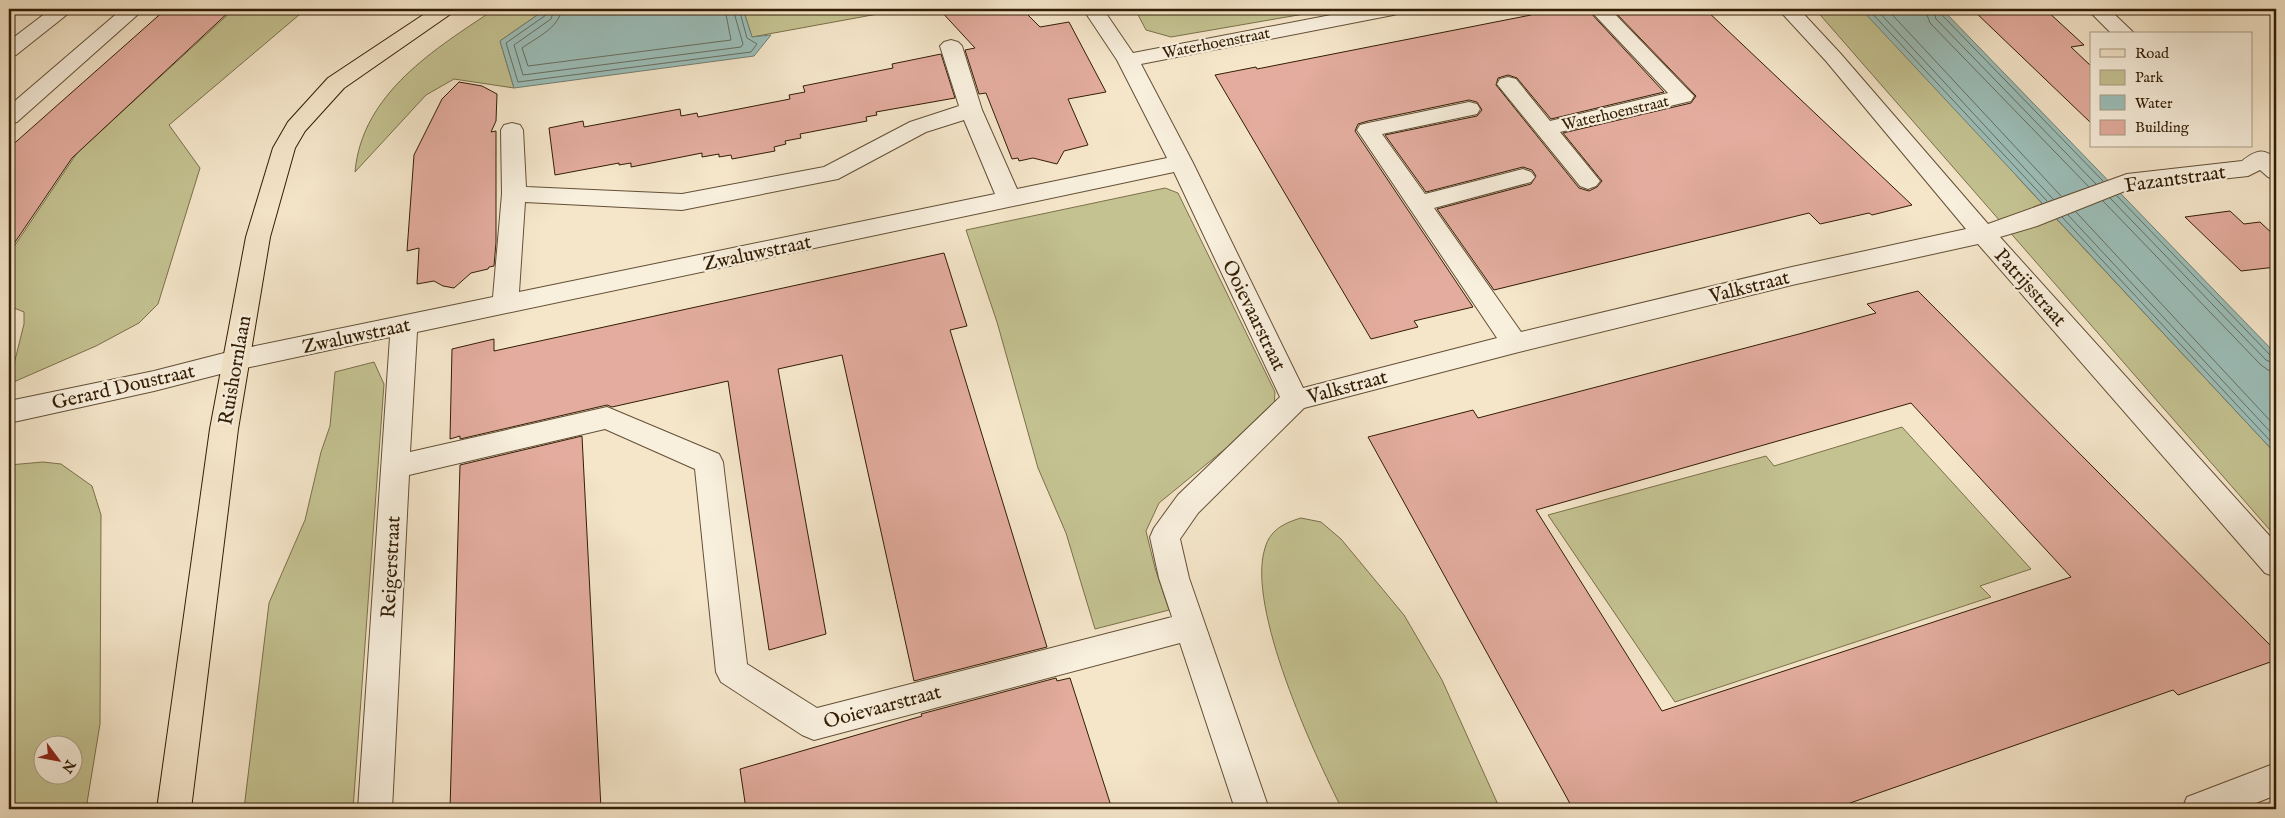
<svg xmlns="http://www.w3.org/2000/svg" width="2285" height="818" font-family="'IM FELL English',serif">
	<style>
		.green { fill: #c4c291; stroke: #7b704a; fill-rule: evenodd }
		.water { fill: #9cbfba; stroke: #727e71 }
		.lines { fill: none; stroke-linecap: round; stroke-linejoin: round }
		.shore { stroke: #676e5f; stroke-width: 1 }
		.building { fill: #e3ac9e; stroke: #321d04; fill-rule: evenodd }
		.minor-casing { stroke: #634f36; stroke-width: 2 }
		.major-casing { stroke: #321d04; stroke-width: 2 }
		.minor { fill: #f8efdd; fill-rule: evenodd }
		.major { fill: #f5e6ca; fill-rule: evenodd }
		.labels { text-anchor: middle; stroke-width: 4.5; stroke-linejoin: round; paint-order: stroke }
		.far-street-label { font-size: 16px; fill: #321d04; stroke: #f8efdd }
		.street-label { font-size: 20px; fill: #321d04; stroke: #f8efdd }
	</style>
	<rect width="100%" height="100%" fill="#f5e6ca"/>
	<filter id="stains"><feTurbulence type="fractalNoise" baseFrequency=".004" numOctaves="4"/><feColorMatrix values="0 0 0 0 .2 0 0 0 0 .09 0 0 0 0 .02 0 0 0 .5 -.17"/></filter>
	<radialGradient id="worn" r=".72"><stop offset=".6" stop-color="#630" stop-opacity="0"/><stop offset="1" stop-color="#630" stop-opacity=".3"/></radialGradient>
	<path class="green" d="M234,9H306L169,125L200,168L158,304L139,323L96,346L9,384L24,324V312L9,306V254L77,153Z
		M495,9H546L500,41L514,88L454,79L426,95L355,172C362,93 435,49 495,9Z
		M743,9H905L752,37Z
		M1135,9H1333L1171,37L1146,30Z
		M1815,9H1866L1933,75L2021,181L2276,454V537Z
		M1165,188L1178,193L1275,392L1274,409L1159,503L1146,531L1155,568L1169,610L1095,629L1066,533L1038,468L997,322L966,230Z
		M374,362L384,384L353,809H244L269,603L305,520L321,452L330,426L335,372Z
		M1902,427L2031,569L1980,586L1991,597L1675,702L1548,515L1766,456L1774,466Z
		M43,462L61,464L92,486L101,515L100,724L86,809H9V465ZM42,746H72V776H42Z
		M1301,518L1321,522L1341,539L1404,615L1442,680L1500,809H1342C1314,754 1246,607 1265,548C1270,530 1284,523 1301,518Z"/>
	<path class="water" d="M546,9H743L752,37L771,35L754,56L514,88L500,41Z
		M1861,9H1942L2276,354V454Z"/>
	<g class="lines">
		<path class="shore" d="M548,9L546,15L506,43L518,82L751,52L757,44L747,38L739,9
			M554,9L551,19L514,45L523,75L741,47L743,44L733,9
			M562,9C558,29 537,37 522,48L528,66L731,40L725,9
			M1868,9L2047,201
			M1876,9L2053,199
			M1887,9L2061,196
			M1925,9L1930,23L2089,187
			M1933,9L1936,19L2096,184
			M1939,9L1941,14L2103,181
			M2117,196L2271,356L2276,357
			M2110,198L2266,360L2276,364
			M2103,201L2261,365L2268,370L2276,371
			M2076,212L2276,427
			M2068,215L2276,438
			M2062,217L2276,447"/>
	</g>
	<path class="building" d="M166,9H232L72,158L9,251V148Z
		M939,9H1022L1040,27L1069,22L1106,92L1068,99L1088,145L1064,151L1057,164L1033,158L1019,161L1018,158L1012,159L986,93L979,94L965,50L975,48Z
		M1526,9H1587L1664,92L1551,119L1517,78L1508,75L1498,78L1496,85L1579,188L1589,191L1597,187L1602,181L1563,133L1691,103L1696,96L1612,9H1705L1912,205L1872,215L1869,213L1820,224L1809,213L1494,290L1437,209L1531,184L1536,176L1532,170L1523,167L1426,192L1385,135L1477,116L1482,110L1477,102L1469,100L1368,121L1358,124L1355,131L1473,307L1414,321L1418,327L1371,339L1215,75L1256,67L1257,69L1531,15Z
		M1972,9L2046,10L2084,45L2071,47L2091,66V123Z
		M941,54L955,98L876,112L877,115L866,117L867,121L800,134L801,138L785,141L786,144L774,147L775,151L732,159L731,155L719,157V154L702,157V153L631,167V163L619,165V163L555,175L549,128L583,121L584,127L680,109L681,116L697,113L698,117L790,99L789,95L805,92L803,86L893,68L892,64Z
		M459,82L482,86L497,94L496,121L491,132L496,131V242L494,266L489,267L488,269L471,273L454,288L443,286L434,281L417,284L419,248L407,251L414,155L442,99Z
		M2230,211L2244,224L2260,222L2276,237V267L2241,271L2185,217Z
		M944,253L967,326L950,330L1047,647L914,681L842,355L778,369L826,634L769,650L728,381L612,407L607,405L460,439V436L450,439L452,349L494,339V351Z
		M1918,291L2276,651V660L2178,695L2173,690L1833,809H1573L1368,437L1473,410L1478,418L1799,334L1876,313L1867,304ZM1911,403L2071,577L1662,711L1536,510Z
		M582,436L601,809H450L460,465Z
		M1056,678L1057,681L1070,678L1112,809H746L740,769L922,716L921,714Z"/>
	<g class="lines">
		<defs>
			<path id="minor" d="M51,9H74L16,55L9,57V41Z
				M122,9H144L17,122L9,124V106Z
				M1083,9H1103L1133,53L1362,9H1403L1400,13L1393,15L1141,64L1193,163L1303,388L1497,338L1357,130L1360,125L1368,123L1469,102L1477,104L1480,109L1477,114L1382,134L1425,194L1523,169L1531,172L1535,177L1531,182L1434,208L1521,332L1792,267L1966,229L1826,61L1778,9H1799L1840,53L1988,224L2127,174L2242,161C2255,151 2263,147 2276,159V180L2268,177L2260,170L2248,176L2130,189L2037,226L2000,237L2276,543V577L2265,573L1978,244L1792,285L1515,353L1304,408L1198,513L1180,539L1189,578L1269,809H1235L1180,643L814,740L802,735L721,682L716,672L695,469L605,429L409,475L392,809H358L390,337L236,370L154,391L9,423V401L154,371L236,350L493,297L502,194L501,130L504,125L512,123L520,125L523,130L526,187L682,194L824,167L910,122L959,106L940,46L944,42L951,40L958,42L962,46L982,110L1017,189L1167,158L1117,60ZM964,120L995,194L519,292L525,202L682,210L838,179L926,132ZM1174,172L1280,397L1178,495L1154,528L1150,537L1159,578L1172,617L817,708L747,664L723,462L719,454L607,407L410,452L417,332Z
				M1589,9H1610L1694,96L1691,101L1560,132L1600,181L1596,186L1588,189L1580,186L1497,84L1500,79L1508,77L1516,79L1550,121L1668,93Z
				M2087,9H2109L2135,34H2112Z
				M2276,763V795L2241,809H2182L2187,797Z"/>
			<path id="major" d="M432,9H455L452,13L344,88L305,131L295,148L270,237L238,429L191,809H157L210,429L246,237L273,148L288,122L328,78Z"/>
		</defs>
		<use href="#minor" class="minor-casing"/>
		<use href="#major" class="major-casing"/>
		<use href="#minor" class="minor"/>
		<use href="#major" class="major"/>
	</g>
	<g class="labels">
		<g class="far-street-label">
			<text transform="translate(1216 42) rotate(-11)" y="6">Waterhoenstraat</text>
			<text transform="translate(1615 112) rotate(-13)" y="6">Waterhoenstraat</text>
		</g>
		<g class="street-label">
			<text transform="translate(2175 178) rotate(-8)" y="7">Fazantstraat</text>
			<text transform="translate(757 252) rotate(-12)" y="7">Zwaluwstraat</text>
			<text transform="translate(1749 286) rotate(-14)" y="7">Valkstraat</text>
			<text transform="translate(2031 287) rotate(48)" y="7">Patrijsstraat</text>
			<text transform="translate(1255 315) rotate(64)" y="7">Ooievaarstraat</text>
			<text transform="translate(356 335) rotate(-12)" y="7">Zwaluwstraat</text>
			<text transform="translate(234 370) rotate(-80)" y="7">Ruishornlaan</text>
			<text transform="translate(123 386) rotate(-13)" y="7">Gerard Doustraat</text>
			<text transform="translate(1347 386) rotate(-15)" y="7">Valkstraat</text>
			<text transform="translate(390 567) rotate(-87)" y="7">Reigerstraat</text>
			<text transform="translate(882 706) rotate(-15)" y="7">Ooievaarstraat</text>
		</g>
	</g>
	<rect width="2285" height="818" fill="none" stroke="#f5e6ca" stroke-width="30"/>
	<rect x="10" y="10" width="2265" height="798" fill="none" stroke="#321d04" stroke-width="2.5"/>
	<rect x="15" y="15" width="2255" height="788" fill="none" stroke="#321d04"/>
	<rect x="2090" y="32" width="162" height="115" fill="#f8efdd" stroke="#a99b86"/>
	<rect x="2100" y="49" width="25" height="8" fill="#f5e6ca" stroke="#a99b86"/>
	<text x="2135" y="58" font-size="15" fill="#321d04">Road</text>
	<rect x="2100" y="70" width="25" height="15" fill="#c4c291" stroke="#a99b86"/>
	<text x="2135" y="82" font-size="15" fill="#321d04">Park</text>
	<rect x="2100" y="95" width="25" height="15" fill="#9cbfba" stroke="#a99b86"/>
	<text x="2135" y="108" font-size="15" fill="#321d04">Water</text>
	<rect x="2100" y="120" width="25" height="15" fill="#e3ac9e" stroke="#a99b86"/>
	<text x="2135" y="132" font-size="15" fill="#321d04">Building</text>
	<g transform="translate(58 760) rotate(122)"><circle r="24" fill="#f8efdd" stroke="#a99b86"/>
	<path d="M0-4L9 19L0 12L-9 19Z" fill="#8f2418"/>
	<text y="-8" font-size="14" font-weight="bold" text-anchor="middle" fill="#321d04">N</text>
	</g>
	<rect width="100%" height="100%" filter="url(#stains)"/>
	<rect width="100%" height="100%" fill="url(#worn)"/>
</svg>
